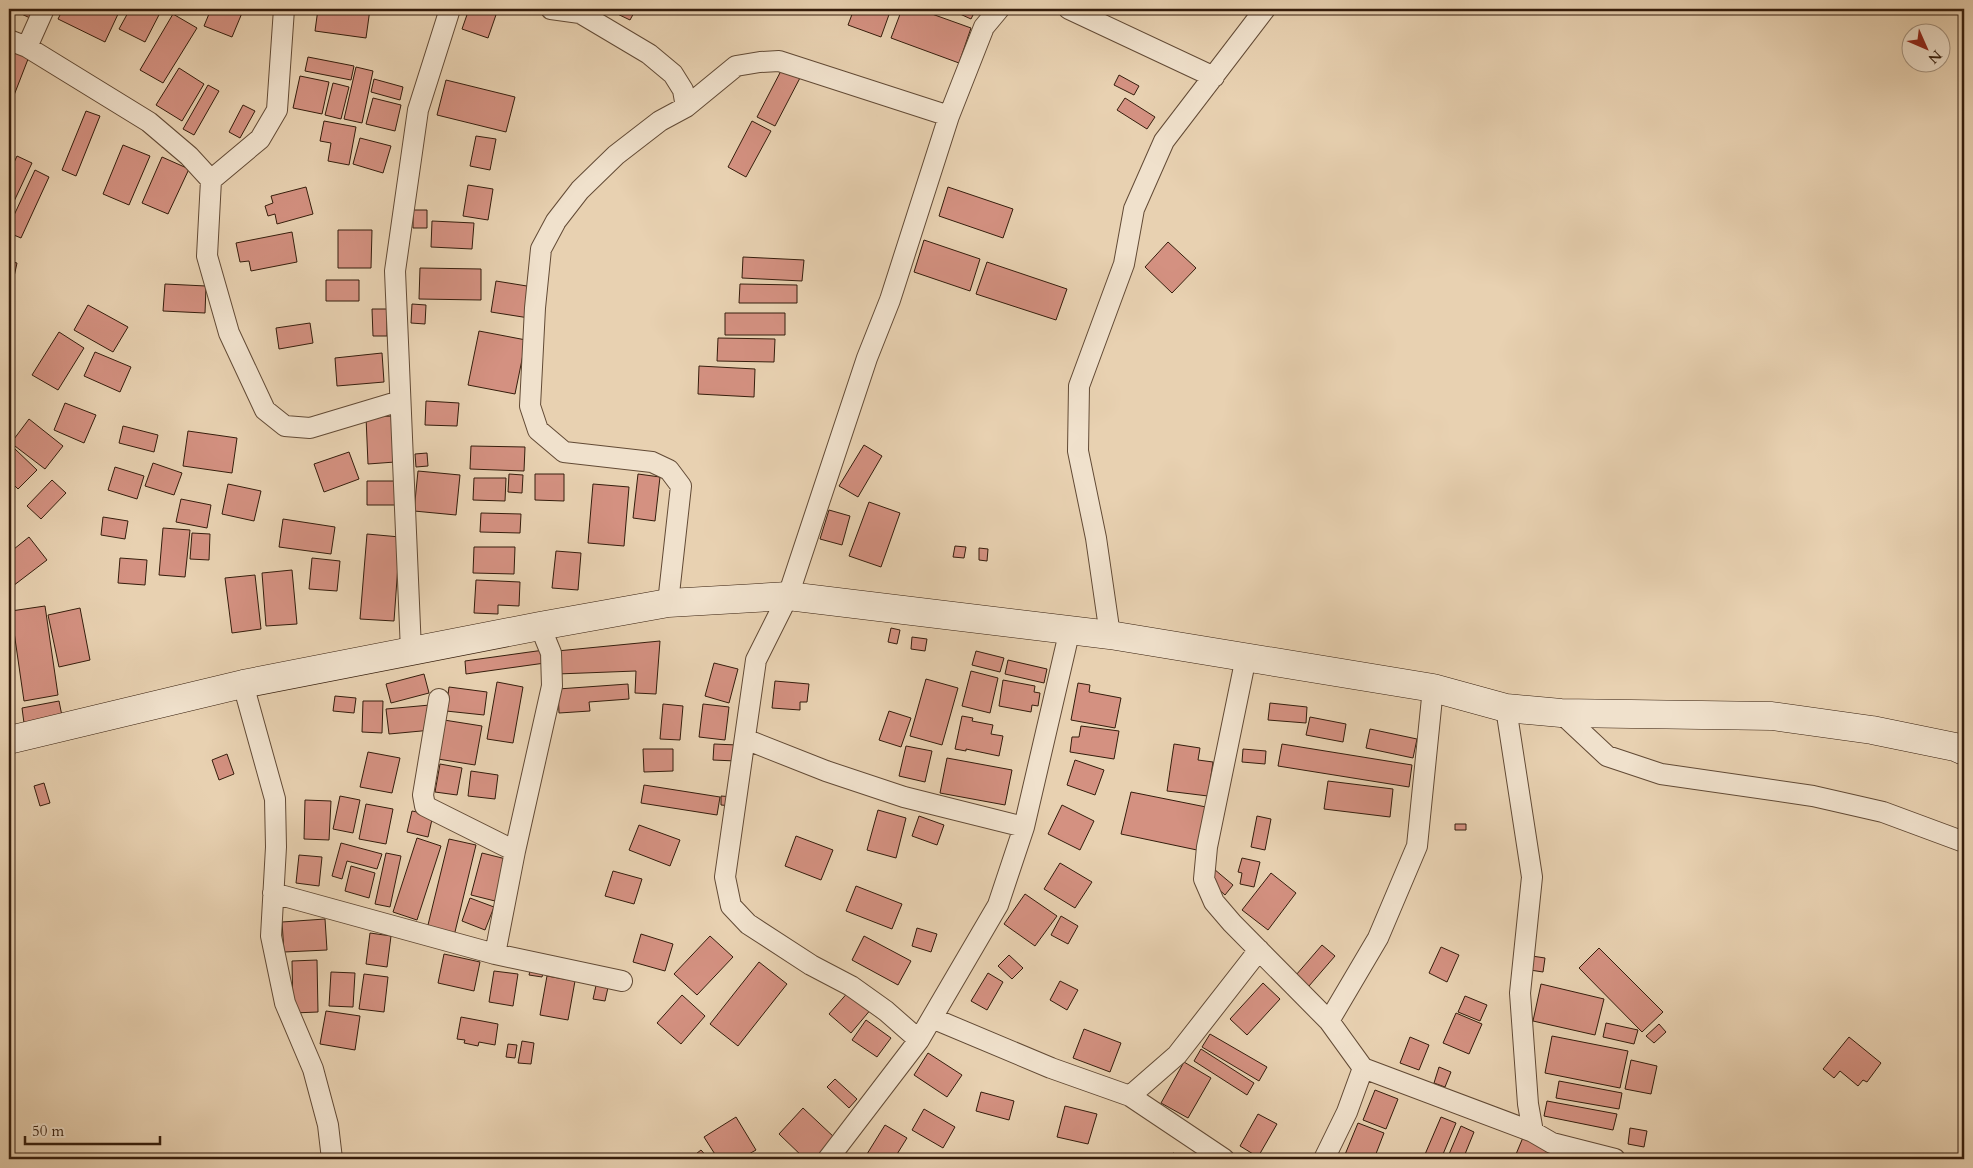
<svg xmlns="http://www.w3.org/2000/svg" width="1973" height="1168" font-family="Cardo,serif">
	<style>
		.building { fill: #d49181; stroke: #351d0c }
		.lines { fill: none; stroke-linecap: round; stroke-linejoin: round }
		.street-casing { stroke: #624a35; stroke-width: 22 }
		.secondary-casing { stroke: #351d0c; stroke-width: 29 }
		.street { stroke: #f0e1cc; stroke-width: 20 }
		.secondary { stroke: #f0e1cc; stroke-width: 28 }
	</style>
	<rect width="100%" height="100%" fill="#e8d1b1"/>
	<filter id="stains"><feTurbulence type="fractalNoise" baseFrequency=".004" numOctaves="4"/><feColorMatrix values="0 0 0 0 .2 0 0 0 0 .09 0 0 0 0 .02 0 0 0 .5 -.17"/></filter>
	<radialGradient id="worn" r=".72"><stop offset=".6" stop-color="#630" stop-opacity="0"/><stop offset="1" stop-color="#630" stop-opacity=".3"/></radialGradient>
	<path class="building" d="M11,9H34L30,18Z
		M63,9H112L119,12L105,42L58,19Z
		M130,9H162L145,42L119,29Z
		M211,9H232L242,13L232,37L204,26Z
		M318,9H370L366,38L315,31Z
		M469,9H498L488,38L462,29Z
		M607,9H636L630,20Z
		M854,9H891L881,37L848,25Z
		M902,9H918L971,28L959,63L891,38Z
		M949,9H976L971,19Z
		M173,14L197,28L163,83L140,70Z
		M15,48L30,54L11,103H9V65Z
		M308,57L354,66L351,80L305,71Z
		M356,67L373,71L362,123L344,119Z
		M783,67L801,76L775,126L757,117Z
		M179,68L204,84L182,121L156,105Z
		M1119,75L1139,86L1134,95L1114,85Z
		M300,76L329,82L322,114L293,108Z
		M374,79L403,87L400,100L371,92Z
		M446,80L515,97L506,132L437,115Z
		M333,83L349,87L341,119L325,115Z
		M208,85L219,91L194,135L183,129Z
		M373,98L401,105L395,131L366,124Z
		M1125,98L1155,117L1147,129L1117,110Z
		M243,105L255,111L240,138L229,132Z
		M86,111L100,116L76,176L62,170Z
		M324,121L356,127L349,165L328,161L331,143L320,141Z
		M752,121L771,131L746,177L728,167Z
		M476,136L496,139L490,170L470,166Z
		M360,138L391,146L383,173L353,164Z
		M123,145L150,156L129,205L103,194Z
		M17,156L32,163L9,212V173Z
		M162,157L189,169L168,214L142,203Z
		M35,170L49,177L21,238L9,233V226Z
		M468,185L493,189L488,220L463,216Z
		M306,187L313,214L277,224L275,214L268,216L265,206L273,203L271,196Z
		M948,187L1013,209L1003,238L939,216Z
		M413,210H427V228H413Z
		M432,221L474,223L472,249L431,247Z
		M338,230H372L371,268H338Z
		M292,232L297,262L251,271L249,261L240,262L236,243Z
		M924,240L980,259L970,291L914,272Z
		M1168,242L1196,268L1172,293L1145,267Z
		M743,257L804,260L802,281L742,278Z
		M9,261L17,263L9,300Z
		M987,262L1067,289L1056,320L976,294Z
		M420,268L481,269V300L419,299Z
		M326,280H359V301H326Z
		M496,281L533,287L529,318L491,312Z
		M165,284L206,286L205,313L163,311Z
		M740,284L797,285V303H739Z
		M412,304L426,305L425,324L411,323Z
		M88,305L128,327L113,352L74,330Z
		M372,309H387V336H373Z
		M725,313H785V335H725Z
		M310,323L313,343L279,349L276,328Z
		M479,331L526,340L515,394L468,385Z
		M59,332L84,348L58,390L32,375Z
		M718,338L775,339L774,362L717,361Z
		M95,352L131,367L120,392L84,376Z
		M382,353L384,382L337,386L335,358Z
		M699,366L755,369L754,397L698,394Z
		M426,401L459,403L457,426L425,425Z
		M65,403L96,415L84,443L54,430Z
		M393,416L395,462L368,464L366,417Z
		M29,419L63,446L45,469L11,443Z
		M123,426L158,435L154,452L119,443Z
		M188,431L237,438L232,473L183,466Z
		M864,445L882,456L858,497L839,486Z
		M471,446L525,447L524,471L470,469Z
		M15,449L37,470L18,489L9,480V455Z
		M349,452L359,479L324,492L314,464Z
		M427,453L428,466L416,467L415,454Z
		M153,463L182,473L174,495L145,486Z
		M115,467L144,476L137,499L108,490Z
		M418,471L460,475L456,515L414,511Z
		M509,474L523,475L522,493L508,492Z
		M535,474H564V501L535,500Z
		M638,474L660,477L655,521L633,518Z
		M474,478H506L505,501L473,500Z
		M52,480L66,493L41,519L27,506Z
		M367,481H400V505H367Z
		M228,484L261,491L254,521L222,514Z
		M593,484L629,487L624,546L588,543Z
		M181,499L211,505L207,528L176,522Z
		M9,502L15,508L9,514Z
		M869,502L900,513L881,567L849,556Z
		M829,510L850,516L842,545L820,539Z
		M481,513L521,514L520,533L480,532Z
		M103,517L128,521L125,539L101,535Z
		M283,519L335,527L331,554L279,547Z
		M163,528L190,530L185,577L159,575Z
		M192,533L210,534L209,560L190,559Z
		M367,534L400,537L394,621L360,619Z
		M29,537L47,560L9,589V553Z
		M955,546L966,547L964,558L953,557Z
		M474,547H515L514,574L473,573Z
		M979,548L988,549L987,561L979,560Z
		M556,551L581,553L578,590L552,588Z
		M120,558L147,560L145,585L118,583Z
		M312,558L340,561L337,591L309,589Z
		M292,570L297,624L266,626L262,573Z
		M255,575L261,629L232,633L225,578Z
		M476,580L520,582L519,606L498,605V614L474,613Z
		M45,606L58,695L24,701L11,611Z
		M80,608L90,660L59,667L48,615Z
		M891,628L900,630L897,644L888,642Z
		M912,637L927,639L925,651L911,649Z
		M660,641L656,694L635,693L636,671L557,674V651Z
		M544,650L545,663L466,674L465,661Z
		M976,651L1004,658L1000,672L972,665Z
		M1008,660L1047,669L1044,683L1005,674Z
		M714,663L738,669L729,703L705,696Z
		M971,671L998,678L990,713L962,706Z
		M424,674L429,693L391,703L386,684Z
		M926,679L958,688L942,745L910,736Z
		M1003,680L1035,686L1034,692L1040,693L1038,706L1032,705L1031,712L999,706Z
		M775,681L809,684L807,702H800V710L772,708Z
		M497,682L523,687L513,743L487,739Z
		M1078,683L1090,685L1089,692L1121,698L1115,728L1071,720Z
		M628,684L629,699L589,702L590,711L559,713L558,689Z
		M449,687L487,692L484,715L446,711Z
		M335,696L356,698L354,713L333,711Z
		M59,701L62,716L24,723L22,708Z
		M363,701H383L382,733L362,732Z
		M1270,703L1307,707L1306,723L1268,720Z
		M663,704L683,706L680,740L660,739Z
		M703,704L729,707L725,740L699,737Z
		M430,705L432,730L389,734L386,709Z
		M889,711L911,718L901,747L879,740Z
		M962,716L973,718L972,721L993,725L991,734L1003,736L999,756L966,749V751L955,749Z
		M1310,717L1346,724L1343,742L1306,735Z
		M444,720L482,726L475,765L438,759Z
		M1081,726L1119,731L1114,759L1070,752L1072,737H1079Z
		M1370,729L1417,739L1413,758L1366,748Z
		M714,744L737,745L736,761L713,760Z
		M1174,744L1200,748L1198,760L1213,762L1208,796L1167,791Z
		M1282,744L1412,765L1409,787L1278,766Z
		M906,746L932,751L925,782L899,776Z
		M643,749H673V771L644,772Z
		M1243,749L1266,751L1265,764L1242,762Z
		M368,752L400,758L392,793L360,787Z
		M227,754L234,774L219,780L212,760Z
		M947,758L1012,770L1005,805L940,793Z
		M1075,760L1104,770L1095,795L1067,785Z
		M440,764L462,768L457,795L435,792Z
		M471,771L498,775L495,799L468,796Z
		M1328,781L1393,789L1390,817L1324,809Z
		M44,783L50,803L40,806L34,786Z
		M644,785L720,797L717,815L641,803Z
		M1131,792L1206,807L1197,850L1121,834Z
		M340,796L360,800L353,833L333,829Z
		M721,796L734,797L733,806L721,805Z
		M305,800L331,801L329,840L304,839Z
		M366,804L393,809L386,844L359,839Z
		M1062,805L1094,821L1080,850L1048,834Z
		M878,810L906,818L896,858L867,850Z
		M412,811L433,815L428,837L407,832Z
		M919,816L944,825L937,845L912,836Z
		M1257,816L1271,819L1265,850L1251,847Z
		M1455,824H1466V830H1455Z
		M639,825L680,840L670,866L629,850Z
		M796,836L833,850L821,880L785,866Z
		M417,838L441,846L417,920L393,912Z
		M449,839L476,845L454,936L427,929Z
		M341,843L382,854L377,869L347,861L342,879L332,876Z
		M386,853L401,856L390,907L375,904Z
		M482,853L506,859L495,901L471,895Z
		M299,855L322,857L319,886L296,883Z
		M1242,858L1260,862L1254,887L1240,884L1242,873L1238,872Z
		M1060,863L1092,882L1075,908L1044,889Z
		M351,866L375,873L369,898L345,891Z
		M1214,869L1233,885L1225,895L1206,878Z
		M613,871L642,879L634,904L605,896Z
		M1271,873L1296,893L1268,930L1242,910Z
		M856,886L902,904L892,929L846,911Z
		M1025,894L1057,916L1035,946L1004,924Z
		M470,898L494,907L485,930L462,921Z
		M1061,916L1078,926L1068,944L1051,935Z
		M325,919L327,950L284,952L282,922Z
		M917,928L937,934L931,952L912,946Z
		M370,933L391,936L387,967L366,964Z
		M641,934L673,944L665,971L633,962Z
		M710,936L733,957L697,995L674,974Z
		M864,936L911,961L898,985L852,960Z
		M1322,945L1335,956L1309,986L1296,975Z
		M1441,947L1459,955L1447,982L1429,973Z
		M1599,948L1663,1012L1642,1032L1579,968Z
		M444,954L480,962L474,991L438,983Z
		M1009,955L1023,968L1012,979L998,966Z
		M1532,956L1545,958L1543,972L1530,970Z
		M317,960L318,1012L293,1013L292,961Z
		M759,962L787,984L738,1046L710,1024Z
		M531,967L544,969L542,977L529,975Z
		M494,971L518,974L513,1006L489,1002Z
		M331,972L355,973L353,1007L329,1006Z
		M988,973L1003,982L987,1010L971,1001Z
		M364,974L388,977L384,1012L359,1009Z
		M547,976L575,981L568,1020L540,1015Z
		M597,981L609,983L605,1001L593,999Z
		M1060,981L1078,990L1067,1010L1050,1000Z
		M1263,983L1280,999L1247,1035L1230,1019Z
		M1541,984L1604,999L1595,1035L1533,1021Z
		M850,990L872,1008L851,1033L829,1014Z
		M682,995L705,1016L681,1044L657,1023Z
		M1465,996L1487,1005L1480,1021L1458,1012Z
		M326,1011L360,1016L355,1050L320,1044Z
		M1456,1013L1482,1024L1469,1054L1443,1043Z
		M461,1017L498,1024L495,1045L479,1042L478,1046L464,1043L465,1040L457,1039Z
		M866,1020L891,1038L877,1057L852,1040Z
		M1606,1023L1638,1030L1634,1044L1603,1037Z
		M1659,1024L1666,1032L1654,1043L1646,1036Z
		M1084,1029L1121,1043L1110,1072L1073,1058Z
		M1210,1034L1267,1067L1259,1081L1202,1047Z
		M1552,1036L1628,1051L1620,1088L1545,1073Z
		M1410,1037L1429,1045L1419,1070L1400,1063Z
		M1849,1037L1881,1063L1867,1082L1863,1080L1858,1086L1840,1071L1834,1078L1823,1069Z
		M522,1041L534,1043L531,1064L518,1063Z
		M508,1044L517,1045L515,1058L506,1057Z
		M1201,1049L1254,1083L1247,1095L1194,1061Z
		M928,1053L962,1075L947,1097L914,1075Z
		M1631,1060L1657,1066L1651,1094L1625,1089Z
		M1184,1062L1211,1078L1188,1118L1161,1103Z
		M1439,1067L1451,1072L1445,1087L1434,1083Z
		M835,1079L857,1099L849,1108L827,1087Z
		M1559,1081L1622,1093L1619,1109L1556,1098Z
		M1375,1090L1398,1099L1386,1129L1363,1120Z
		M981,1092L1014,1101L1009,1120L976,1111Z
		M1547,1101L1617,1114L1613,1130L1544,1116Z
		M1065,1106L1097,1114L1088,1144L1057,1137Z
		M803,1108L835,1138L815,1159H805L779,1134Z
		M924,1109L955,1127L943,1148L912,1130Z
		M1258,1114L1277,1124L1258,1157L1240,1146Z
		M736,1117L756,1150L740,1159H718L704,1137Z
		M1441,1117L1456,1123L1441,1159H1423Z
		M1358,1123L1384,1133L1374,1159H1349L1344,1157Z
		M885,1125L907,1138L894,1159H876L867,1154Z
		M1461,1126L1474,1132L1463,1159H1447Z
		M1630,1128L1647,1131L1644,1147L1628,1144Z
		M1524,1135L1555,1147L1550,1159H1514Z
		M701,1150L709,1159H694L692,1157Z
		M1173,1153L1184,1157L1183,1159H1171Z"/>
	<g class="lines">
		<defs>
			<path id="street" d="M551,9L580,13L649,54L673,74L683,90L686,107
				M1069,9L1214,77
				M9,40L27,47L149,122L189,156L211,180L207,256L229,333L265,410L285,426L310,428L400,401
				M27,47L44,9
				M211,180L260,139L277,110L284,9
				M668,603L681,486L669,470L652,462L564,452L538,430L530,406L535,308L541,249L556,221L580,190L616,155L660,121L686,107L736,66L760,62L779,61L949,116
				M1110,635L1096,538L1078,451L1079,386L1124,264L1134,209L1164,141L1265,9
				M411,651L395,271L418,110L450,9
				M1246,657L1207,847L1204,879L1214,902L1232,923L1329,1021
				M243,684L275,799L276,847L271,936L285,1003L313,1069L328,1125L332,1159
				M1433,688L1417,846L1378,938L1329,1021L1363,1068L1533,1132L1552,1143L1615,1159
				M439,699L423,795L425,806L515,851
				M1506,708L1532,877L1520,993L1528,1104L1533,1132
				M1561,713L1607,756L1661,774L1813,796L1883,812L1964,842
				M745,739L826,771L904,797L1024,827
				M273,893L495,954L622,981
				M495,954L515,851L552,686L551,653L540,626
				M932,1018L1051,1068L1130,1096L1224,1159
				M919,1040L886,1011L851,986L811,965L748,924L731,906L725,877L756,660L788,596L867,358L890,300L949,116L984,27L999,9
				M1130,1096L1177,1055L1259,950
				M828,1159L919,1040L998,905L1024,827L1070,629
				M1324,1159L1347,1112L1363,1068"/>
			<path id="secondary" d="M9,740L243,684L540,626L668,603L788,596L1110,635L1433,688L1506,708L1561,713L1772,716L1872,730L1955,747L1964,751"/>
		</defs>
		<use href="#street" class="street-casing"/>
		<use href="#secondary" class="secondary-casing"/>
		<use href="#street" class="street"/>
		<use href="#secondary" class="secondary"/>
	</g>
	<rect width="1973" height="1168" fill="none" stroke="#e8d1b1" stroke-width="30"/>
	<rect x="10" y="10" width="1953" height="1148" fill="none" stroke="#351d0c" stroke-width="2.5"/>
	<rect x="15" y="15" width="1943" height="1138" fill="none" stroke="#351d0c"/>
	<g transform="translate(1926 48) rotate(135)"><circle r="24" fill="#f0e1cc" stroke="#a5937f"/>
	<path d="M0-4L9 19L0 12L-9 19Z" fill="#8f2418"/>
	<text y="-8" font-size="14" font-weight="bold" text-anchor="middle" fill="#351d0c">N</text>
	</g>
	<path d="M25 1136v8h135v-8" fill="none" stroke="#351d0c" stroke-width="2.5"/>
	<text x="32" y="1136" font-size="15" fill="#351d0c" stroke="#f0e1cc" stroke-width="4" paint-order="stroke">50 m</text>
	<rect width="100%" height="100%" filter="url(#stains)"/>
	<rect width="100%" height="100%" fill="url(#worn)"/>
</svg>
